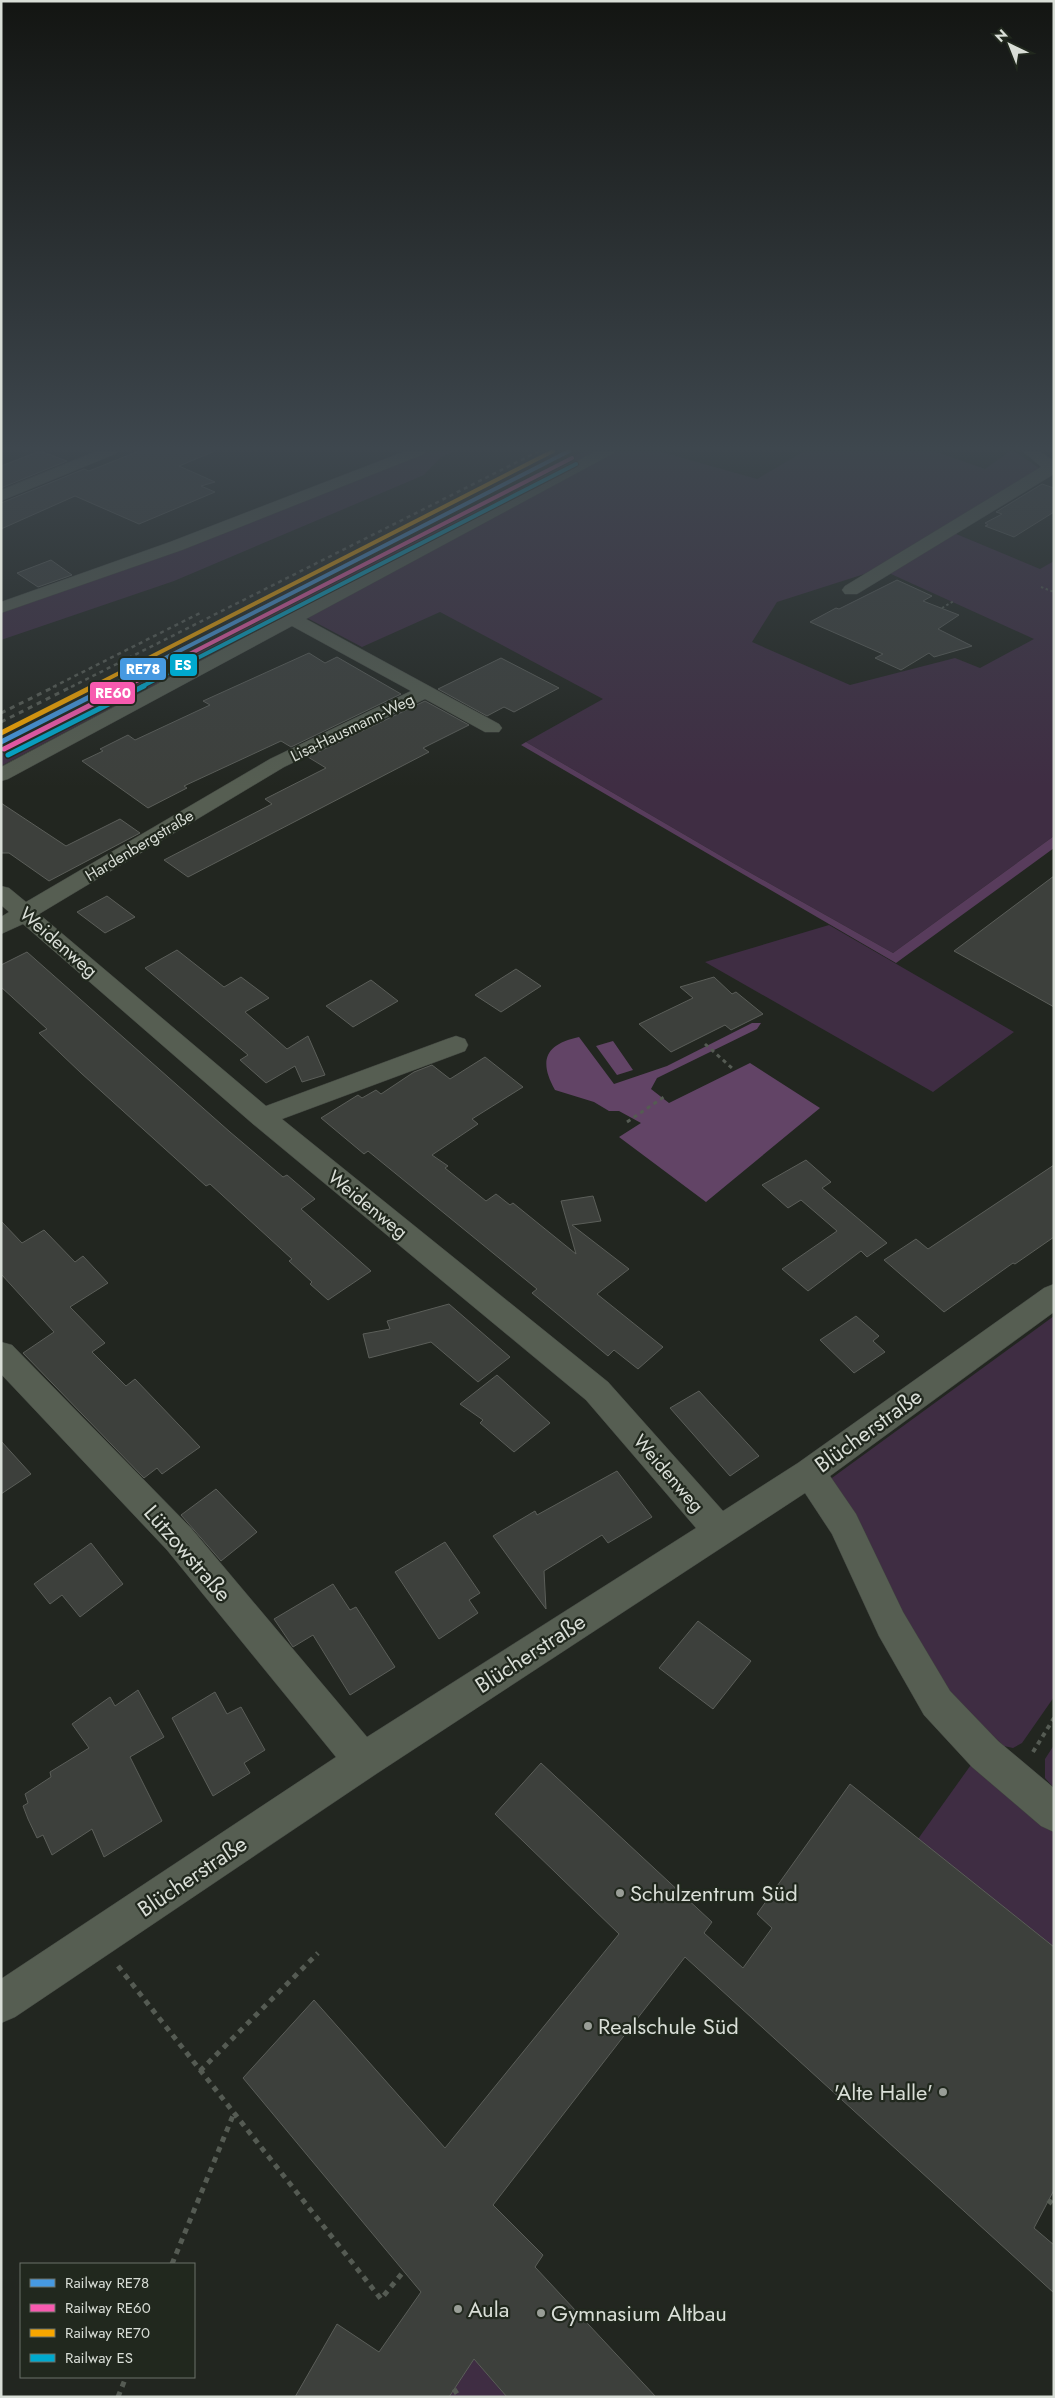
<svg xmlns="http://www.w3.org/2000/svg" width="1055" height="2398" font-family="Jost,sans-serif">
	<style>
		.green { fill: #3f2d43; fill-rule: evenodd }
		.forest { fill: #583c5c }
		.water { fill: #624466 }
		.building { fill: #3d403c; stroke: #5b5e59 }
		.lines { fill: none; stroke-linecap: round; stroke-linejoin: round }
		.minor-casing { stroke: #3f433e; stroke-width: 1 }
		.path-far3 { stroke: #555b53; stroke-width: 2; stroke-dasharray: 2.5 2.5; stroke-linecap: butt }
		.path-far2 { stroke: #555b53; stroke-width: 3; stroke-dasharray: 4 4; stroke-linecap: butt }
		.path-far1 { stroke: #555b53; stroke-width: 4; stroke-dasharray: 4.5 4.5; stroke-linecap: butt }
		.path { stroke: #555b53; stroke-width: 5; stroke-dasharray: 5.5 5.5; stroke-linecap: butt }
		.minor { fill: #565e52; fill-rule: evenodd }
		.rail-far1 { stroke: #585d55; stroke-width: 2.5; stroke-dasharray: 4 4; stroke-linecap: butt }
		.rail { stroke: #585d55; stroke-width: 3; stroke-dasharray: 5 5; stroke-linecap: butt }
		.rail-1-far1-casing { stroke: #21281e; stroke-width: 6 }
		.rail-1-casing { stroke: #21281e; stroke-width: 8 }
		.rail-2-far1-casing { stroke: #21281e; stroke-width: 6 }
		.rail-2-casing { stroke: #21281e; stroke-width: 8 }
		.rail-3-far1-casing { stroke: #21281e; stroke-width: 6 }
		.rail-3-casing { stroke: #21281e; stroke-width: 8 }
		.rail-4-far1-casing { stroke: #21281e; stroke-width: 6 }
		.rail-4-casing { stroke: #21281e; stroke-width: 8 }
		.rail-1-far1 { stroke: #4699e1; stroke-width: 4 }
		.rail-1 { stroke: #4699e1; stroke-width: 5 }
		.rail-2-far1 { stroke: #f75aaf; stroke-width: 4 }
		.rail-2 { stroke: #f75aaf; stroke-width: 5 }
		.rail-3-far1 { stroke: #f7a600; stroke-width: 4 }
		.rail-3 { stroke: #f7a600; stroke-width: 5 }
		.rail-4-far1 { stroke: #00a9ce; stroke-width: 4 }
		.rail-4 { stroke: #00a9ce; stroke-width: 5 }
		.poi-dot { fill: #999e97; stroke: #21281e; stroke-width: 2 }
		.labels { text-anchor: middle; stroke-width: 4.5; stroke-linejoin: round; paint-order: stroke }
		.far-street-label { font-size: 16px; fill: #d9ded7; stroke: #21281e }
		.street-label { font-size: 19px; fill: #d9ded7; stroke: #21281e }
		.near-street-label { font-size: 22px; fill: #d9ded7; stroke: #21281e }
		.near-poi-label { font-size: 22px; fill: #d9ded7; stroke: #21281e; text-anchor: start }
		.line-badge { stroke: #21281e; stroke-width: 2 }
		.badge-label { font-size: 14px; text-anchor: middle; font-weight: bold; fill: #fff }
	</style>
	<rect width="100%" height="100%" fill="#222620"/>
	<path class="green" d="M429,451H455L441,457L424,475L174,581L1,640V612L180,549Z
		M586,451H658L757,479L805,451H934L985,469L1010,451H1014L1042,470L949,531L1040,569L1054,561V836L893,953L733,863L526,742L603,699L440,612L362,647L294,611L1,766V752L54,727L78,712L247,627L255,620L379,556L403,548L407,541L469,510L484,508L537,480L564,461ZM880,569L1034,639L980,668L955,658L850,685L752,642L777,602Z
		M829,925L1014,1032L933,1092L705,962Z
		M1054,1316V1697L1022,1743L1013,1748L1004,1746L948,1696L825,1483Z
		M1054,1745V1788L1045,1778V1759Z
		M973,1762L1054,1831V1947L918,1839Z
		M474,2359L507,2397H449Z"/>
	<path class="forest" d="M526,742L733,863L893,953L1054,836V848L896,963L521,745Z"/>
	<path class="water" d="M752,1023H761L757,1029L657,1078L651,1089L669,1103L750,1063L820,1108L706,1202L619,1137L641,1123L619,1111H609L594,1102L555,1090C538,1060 546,1044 579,1037L614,1084L667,1066Z
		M613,1041L633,1070L617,1075L596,1046Z"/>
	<path class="building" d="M40,451L67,461L1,488V466Z
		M139,451H215L179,466L215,482L201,486L215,492L139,524L75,496L1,529V503L84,469L89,471Z
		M1042,484L1054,488V512L1014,537L985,526L988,525L985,523L1002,514L996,512Z
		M51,560L72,575L38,587L17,573Z
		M897,580L932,596L923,601L959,615L938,629L972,646L934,657L929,653L901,670L875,658L883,654L810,622L836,608L839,609Z
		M309,653L325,663L337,657L401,694L291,747L281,741L184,786L187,788L148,808L82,761L103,751L100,749L128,735L135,740L210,705L203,701Z
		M501,658L559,688L514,712L504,707L487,716L438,689Z
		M425,701L469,725L423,748L429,752L188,877L164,860L272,804L265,799L326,768L308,757Z
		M1,803L66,846L120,819L140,833L49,881L9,853H1Z
		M1054,876V1007L954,951Z
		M107,896L135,917L105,933L77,912Z
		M177,950L224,987L241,977L269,998L245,1012L287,1049L308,1036L325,1075L302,1082L295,1066L266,1083L240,1060L248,1055L145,968Z
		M27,952L230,1132L283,1177L287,1175L315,1199L301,1209L371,1271L328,1300L310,1284L312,1282L289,1261L292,1259L210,1184L206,1186L81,1073L39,1033L47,1029L1,987V965Z
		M516,969L541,986L501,1012L475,995Z
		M714,977L732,994L736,992L763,1014L731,1030L725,1025L671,1052L639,1024L693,998L680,987Z
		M371,980L398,1001L353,1027L326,1006Z
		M485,1057L523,1087L472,1119L478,1124L432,1155L448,1166L445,1168L486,1201L496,1194L510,1205L513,1203L576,1254L561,1201L593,1196L601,1221L572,1225L629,1269L597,1294L663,1347L638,1369L614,1350L608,1356L532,1293L537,1289L368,1151L364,1154L321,1118L358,1095L362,1098L376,1090L381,1094L414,1072L432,1065L450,1079Z
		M806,1160L831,1182L822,1188L887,1243L867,1257L861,1251L808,1291L782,1269L837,1231L801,1200L788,1208L762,1185Z
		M1054,1165V1237L1015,1264L1013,1263L944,1312L884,1260L916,1239L928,1249Z
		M1,1221L22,1243L44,1230L75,1262L83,1256L108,1283L70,1307L105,1343L92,1352L126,1386L135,1379L200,1447L162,1474L157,1468L144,1478L23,1353L54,1332L1,1274Z
		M449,1304L510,1357L478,1382L431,1342L369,1358L363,1334L390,1329L387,1321Z
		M856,1316L879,1336L873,1341L885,1352L854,1373L820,1340Z
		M497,1375L550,1423L514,1452L480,1423L483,1420L460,1404Z
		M699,1391L759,1456L730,1476L670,1408Z
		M1,1441L31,1474L1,1494Z
		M617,1471L652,1517L608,1543L602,1535L544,1571L546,1609L493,1536L535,1511L537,1515Z
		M216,1489L257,1532L221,1561L181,1515Z
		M445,1542L480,1593L469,1600L478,1613L439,1639L395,1572Z
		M91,1543L123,1584L80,1617L62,1595L50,1604L34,1584Z
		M333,1584L350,1610L356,1607L395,1667L350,1695L313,1635L293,1647L274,1619Z
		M698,1621L751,1661L713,1709L659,1668Z
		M138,1690L164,1737L130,1757L162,1821L104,1857L92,1829L52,1855L43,1835L37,1838L28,1819L23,1806L28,1803L25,1794L51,1777L50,1772L89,1748L72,1724L110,1697L115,1706Z
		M215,1692L227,1714L241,1707L265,1750L244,1763L250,1773L213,1796L172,1718Z
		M541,1763L712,1922L704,1933L743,1968L772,1928L757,1914L850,1784L1054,1947V2190L1034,2228L1054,2245V2293L685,1957L493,2205L543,2255L535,2267L656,2397H507L474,2359L449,2397H295L337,2324L379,2352L421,2292L243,2078L314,2000L445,2148L619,1934L495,1814Z"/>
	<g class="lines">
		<defs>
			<path id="minor" d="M97,451H118L115,454L1,501V490Z
				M406,451H427L424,454L182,550L1,613V602L170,542Z
				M596,451H615L612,454L306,619L499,724L502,728L499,732H485L425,699L284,767L39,914L266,1106L447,1039L456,1036L465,1039L468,1045L465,1051L282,1119L608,1382L723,1511L798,1463L1044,1288L1054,1284V1312L830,1476L856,1514L903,1612L950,1691L998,1741L1054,1788V1832L1041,1826L972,1767L924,1715L879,1636L832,1534L805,1493L376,1774L15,2017L1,2023V1979L336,1757L167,1550L1,1374V1342L12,1345L191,1528L367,1737L696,1528L586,1400L253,1124L23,924L1,934V917L9,912L1,905V886L9,888L26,902L270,759L411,691L292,626L8,779L1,781V767Z
				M1023,451H1039L1054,461V474L857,594H845L842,590L845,586L1041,467Z"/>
		</defs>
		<use href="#minor" class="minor-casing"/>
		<path class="path-far3" d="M1041,587L1054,592
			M942,608L954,601"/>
		<path class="path-far2" d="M705,1044L733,1069
			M627,1122L664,1097"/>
		<path class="path-far1" d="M1033,1752L1054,1718"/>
		<path class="path" d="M118,1966L381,2299L404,2271
			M200,2071L318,1953
			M1048,2200L1054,2205
			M172,2264L234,2113
			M454,2389L459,2397
			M118,2397L126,2377"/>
		<use href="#minor" class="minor"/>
		<path class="rail-far1" d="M53,687L200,613
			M71,687L539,451"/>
		<path class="rail" d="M1,713L56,686
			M1,722L73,686"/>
		<defs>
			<path id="rail-1-far1" d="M109,687L569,451"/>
			<path id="rail-1" d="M1,742L111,686"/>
			<path id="rail-2-far1" d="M125,687L572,458"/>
			<path id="rail-2" d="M4,749L128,686"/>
			<path id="rail-3-far1" d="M92,687L553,451"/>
			<path id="rail-3" d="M1,733L94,686"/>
			<path id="rail-4-far1" d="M141,687L576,464"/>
			<path id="rail-4" d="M8,755L144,686"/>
		</defs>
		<use href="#rail-1-far1" class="rail-1-far1-casing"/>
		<use href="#rail-1" class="rail-1-casing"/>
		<use href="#rail-2-far1" class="rail-2-far1-casing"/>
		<use href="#rail-2" class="rail-2-casing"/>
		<use href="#rail-3-far1" class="rail-3-far1-casing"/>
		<use href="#rail-3" class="rail-3-casing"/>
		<use href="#rail-4-far1" class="rail-4-far1-casing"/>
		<use href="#rail-4" class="rail-4-casing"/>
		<use href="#rail-1-far1" class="rail-1-far1"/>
		<use href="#rail-1" class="rail-1"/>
		<use href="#rail-2-far1" class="rail-2-far1"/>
		<use href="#rail-2" class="rail-2"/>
		<use href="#rail-3-far1" class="rail-3-far1"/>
		<use href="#rail-3" class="rail-3"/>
		<use href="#rail-4-far1" class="rail-4-far1"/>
		<use href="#rail-4" class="rail-4"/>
	</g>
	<linearGradient id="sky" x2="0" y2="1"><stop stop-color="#131512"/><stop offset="0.57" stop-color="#3e474e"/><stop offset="1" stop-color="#3e474e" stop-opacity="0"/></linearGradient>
	<rect width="1055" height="787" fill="url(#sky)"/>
	<g class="poi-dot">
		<circle cx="620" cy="1893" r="5"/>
		<circle cx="588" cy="2026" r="5"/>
		<circle cx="943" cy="2092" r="5"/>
		<circle cx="458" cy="2309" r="5"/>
		<circle cx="541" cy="2313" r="5"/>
	</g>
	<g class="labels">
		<g class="far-street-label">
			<text transform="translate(352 727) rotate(-26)" y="6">Lisa-Hausmann-Weg</text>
			<text transform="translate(139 845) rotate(-31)" y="6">Hardenbergstraße</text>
		</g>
		<g class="street-label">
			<text transform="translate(59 942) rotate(41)" y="7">Weidenweg</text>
			<text transform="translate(368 1204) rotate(39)" y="7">Weidenweg</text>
			<text transform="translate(669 1473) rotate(49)" y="7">Weidenweg</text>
		</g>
		<g class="near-street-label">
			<text transform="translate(868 1430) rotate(-36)" y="8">Blücherstraße</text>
			<text transform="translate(188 1553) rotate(49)" y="8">Lützowstraße</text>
			<text transform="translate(530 1653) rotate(-33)" y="8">Blücherstraße</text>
			<text transform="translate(192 1876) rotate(-34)" y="8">Blücherstraße</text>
		</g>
		<g class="near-poi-label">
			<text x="630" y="1901">Schulzentrum Süd</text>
			<text x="598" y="2034">Realschule Süd</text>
			<text x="933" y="2100" text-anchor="end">'Alte Halle'</text>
			<text x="468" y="2317">Aula</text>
			<text x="551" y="2321">Gymnasium Altbau</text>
		</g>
	</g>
	<g class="line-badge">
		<rect x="169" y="653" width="29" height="24" rx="5" fill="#00a9ce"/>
		<rect x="119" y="657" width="48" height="24" rx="5" fill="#4699e1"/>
		<rect x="89" y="681" width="47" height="24" rx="5" fill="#f75aaf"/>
	</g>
	<g class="badge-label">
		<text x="183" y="670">ES</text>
		<text x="143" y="674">RE78</text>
		<text x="113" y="698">RE60</text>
	</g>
	<rect width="1055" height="2398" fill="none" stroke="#d9ded7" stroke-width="5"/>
	<rect x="20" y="2263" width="175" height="115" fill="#21281e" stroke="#6b7168"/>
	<rect x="30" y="2279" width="25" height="8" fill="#4699e1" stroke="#6b7168"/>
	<text x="65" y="2288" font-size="15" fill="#d9ded7">Railway RE78</text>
	<rect x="30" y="2304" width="25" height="8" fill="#f75aaf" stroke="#6b7168"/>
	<text x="65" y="2313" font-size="15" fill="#d9ded7">Railway RE60</text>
	<rect x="30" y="2329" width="25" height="8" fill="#f7a600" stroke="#6b7168"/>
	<text x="65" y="2338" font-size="15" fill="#d9ded7">Railway RE70</text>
	<rect x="30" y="2354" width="25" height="8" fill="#00a9ce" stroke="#6b7168"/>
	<text x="65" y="2363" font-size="15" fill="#d9ded7">Railway ES</text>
	<g transform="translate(1010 45) rotate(317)" stroke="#21281e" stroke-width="4" paint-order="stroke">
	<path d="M0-4L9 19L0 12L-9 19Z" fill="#d9ded7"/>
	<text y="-8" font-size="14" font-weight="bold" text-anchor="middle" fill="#d9ded7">N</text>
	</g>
</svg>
